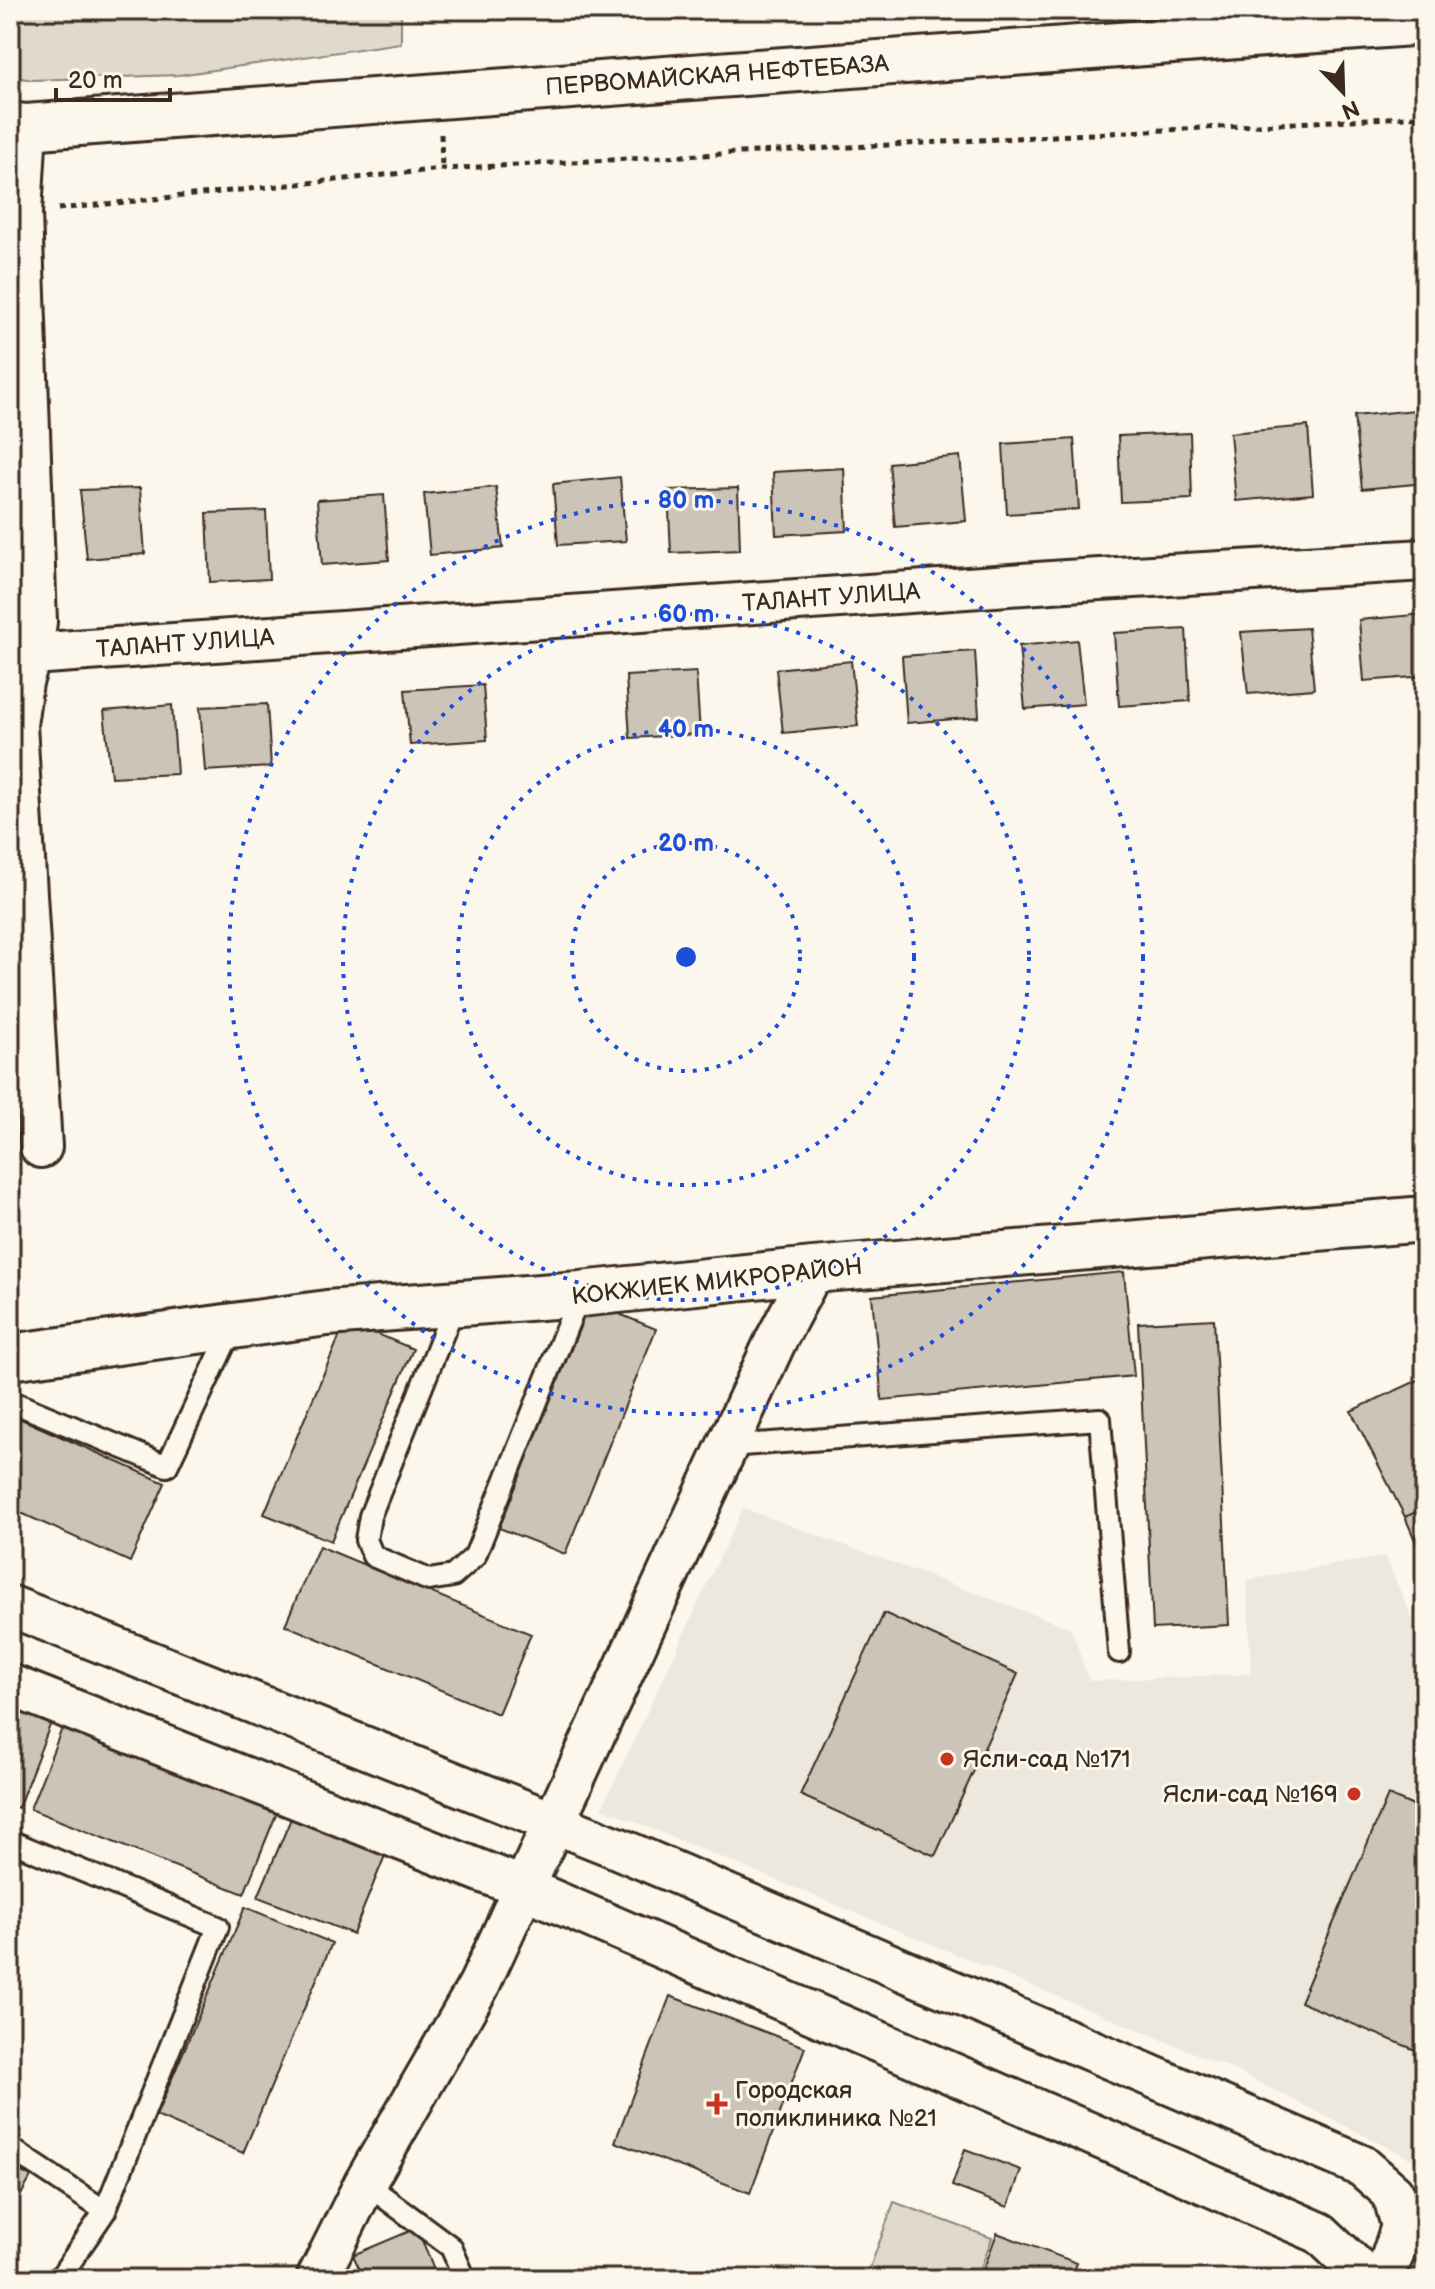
<svg xmlns="http://www.w3.org/2000/svg" width="1435" height="2289" font-family="'Balsamiq Sans',sans-serif">
	<style>
		.built { fill: #ede8dd }
		.green { fill: #dfd9ce; stroke: #8d8276; stroke-width: 2 }
		.building { fill: #ccc4b9; stroke: #3b2a1e; stroke-width: 2 }
		.lines { fill: none; stroke-linecap: round; stroke-linejoin: round }
		.service-casing { stroke: #3b2a1e; stroke-width: 26 }
		.minor-casing { stroke: #3b2a1e; stroke-width: 46 }
		.tertiary-casing { stroke: #3b2a1e; stroke-width: 50 }
		.secondary-casing { stroke: #3b2a1e; stroke-width: 50 }
		.path { stroke: #3b2a1e; stroke-width: 5; stroke-dasharray: 6 6; stroke-linecap: butt }
		.service { stroke: #fbf7ec; stroke-width: 20 }
		.minor { stroke: #fbf7ec; stroke-width: 40 }
		.tertiary { stroke: #fbf7ec; stroke-width: 44 }
		.secondary { stroke: #fbf7ec; stroke-width: 44 }
		.ring { fill: none; stroke: #1d4ed8; stroke-width: 4; stroke-dasharray: 4 8 }
		.poi-dot { fill: #c8321e; stroke: #fbf7ec; stroke-width: 3 }
		.labels { text-anchor: middle; stroke-width: 6; stroke-linejoin: round; paint-order: stroke }
		.street-label { font-size: 24px; fill: #3b2a1e; stroke: #fbf7ec }
		.poi-label { font-size: 24px; fill: #3b2a1e; stroke: #fbf7ec; text-anchor: start }
		.centre { fill: #1d4ed8; stroke: #fbf7ec; stroke-width: 4 }
		.ring-label { font-size: 24px; text-anchor: middle; font-weight: bold; fill: #1d4ed8; stroke: #fbf7ec; stroke-width: 6; stroke-linejoin: round; paint-order: stroke }
	</style>
	<rect width="100%" height="100%" fill="#fbf7ec"/>
	<filter id="ink" filterUnits="userSpaceOnUse"><feTurbulence type="fractalNoise" baseFrequency=".0125" numOctaves="2"/><feDisplacementMap in="SourceGraphic" scale="16" xChannelSelector="R" yChannelSelector="G"/><feConvolveMatrix kernelMatrix="1 2 1 2 8 2 1 2 1" color-interpolation-filters="sRGB"/></filter>
	<g filter="url(#ink)">
		<path class="built" d="M743,1508L1071,1628L1089,1681L1251,1674L1247,1580L1385,1556L1425,1648V2166L1228,2067L602,1808Z"/>
		<path class="green" d="M10,10H401V43L179,75L32,80L10,76Z
			M894,2202L992,2238L977,2279H866Z"/>
		<path class="building" d="M1425,409V483L1362,489L1354,416Z
			M1308,426L1313,494L1236,501L1230,433Z
			M1190,433L1192,499L1121,502L1118,436Z
			M1074,439L1079,509L1007,514L1003,444Z
			M960,456L966,521L895,527L889,463Z
			M844,468L847,531L776,535L773,472Z
			M620,477L626,541L558,545L553,484Z
			M496,487L503,548L430,555L424,494Z
			M140,488L145,554L87,559L80,490Z
			M738,488L740,550L671,553L668,490Z
			M384,495L389,560L322,565L317,500Z
			M266,511L269,579L210,582L207,513Z
			M1425,614V676L1364,681L1359,620Z
			M1308,628L1314,689L1248,694L1241,632Z
			M1186,629L1190,701L1119,706L1114,633Z
			M1077,640L1084,704L1025,709L1019,646Z
			M975,651L979,717L907,723L902,656Z
			M851,661L858,726L783,733L776,669Z
			M696,672L700,734L630,738L626,676Z
			M483,685L487,740L410,745L405,690Z
			M267,704L271,767L205,771L200,707Z
			M172,705L177,774L111,777L104,711Z
			M1124,1272L1134,1376L882,1400L872,1296Z
			M590,1302L656,1329L565,1554L499,1528Z
			M1214,1319L1229,1625L1153,1629L1138,1323Z
			M346,1321L413,1349L331,1541L264,1514Z
			M1425,1377V1508L1405,1517L1351,1411Z
			M10,1414L165,1483L130,1562L10,1508Z
			M1425,1508V1563L1405,1517Z
			M319,1546L531,1634L498,1714L285,1625Z
			M884,1613L1018,1674L935,1856L800,1795Z
			M10,1704L52,1720L18,1808L10,1805Z
			M63,1726L278,1810L244,1894L30,1809Z
			M1388,1795L1425,1811V2054L1300,2002Z
			M292,1816L386,1853L353,1934L258,1897Z
			M245,1907L332,1943L243,2153L156,2116Z
			M670,1996L805,2047L750,2193L615,2142Z
			M965,2149L1021,2170L1008,2207L952,2186Z
			M10,2166L31,2177L10,2215Z
			M417,2228L438,2279H364L353,2255Z
			M997,2233L1077,2263L1071,2279H980Z"/>
		<g class="lines">
			<defs>
				<path id="service" d="M455,1304L370,1516L366,1540L373,1556L429,1580L453,1576L475,1556L580,1294
					M10,1401L167,1466L233,1326
					M728,1446L1100,1419L1119,1652
					M10,1841L218,1927L105,2211L59,2279
					M10,2148L105,2211
					M365,2183L451,2247L465,2279"/>
				<path id="minor" d="M26,127L21,213L36,622L31,654L1066,581L1425,560
					M10,655L31,654L22,682L16,725L41,1147
					M10,1606L615,1847L1362,2166L1393,2193L1402,2226L1392,2257
					M10,1685L524,1888L1320,2233L1360,2271
					M317,2279L365,2183L479,1985L776,1340L813,1270"/>
				<path id="tertiary" d="M10,1357L327,1313L580,1294L813,1270L1425,1219"/>
				<path id="secondary" d="M10,125L26,127L1425,22"/>
			</defs>
			<use href="#service" class="service-casing"/>
			<use href="#minor" class="minor-casing"/>
			<use href="#tertiary" class="tertiary-casing"/>
			<use href="#secondary" class="secondary-casing"/>
			<path class="path" d="M441,134L442,169
				M58,209L442,169L1425,116"/>
			<use href="#service" class="service"/>
			<use href="#minor" class="minor"/>
			<use href="#tertiary" class="tertiary"/>
			<use href="#secondary" class="secondary"/>
		</g>
	</g>
	<g class="ring">
		<circle cx="686" cy="957" r="114"/>
		<circle cx="686" cy="957" r="228"/>
		<circle cx="686" cy="957" r="343"/>
		<circle cx="686" cy="957" r="457"/>
	</g>
	<g class="poi-dot">
		<circle cx="947" cy="1759" r="8"/>
		<circle cx="1354" cy="1794" r="8"/>
		<path d="M713 2092h8v8h8v8h-8v8h-8v-8h-8v-8h8z"/>
	</g>
	<g class="labels">
		<g class="street-label">
			<text transform="translate(717 75) rotate(-4)" y="8">ПЕРВОМАЙСКАЯ НЕФТЕБАЗА</text>
			<text transform="translate(831 597) rotate(-4)" y="8">ТАЛАНТ УЛИЦА</text>
			<text transform="translate(185 643) rotate(-4)" y="8">ТАЛАНТ УЛИЦА</text>
			<text transform="translate(717 1281) rotate(-6)" y="8">КОКЖИЕК МИКРОРАЙОН</text>
		</g>
		<g class="poi-label">
			<text x="963" y="1767">Ясли-сад №171</text>
			<text x="1338" y="1802" text-anchor="end">Ясли-сад №169</text>
			<text x="735" y="2098">Городская<tspan x="735" dy="28">поликлиника №21</tspan></text>
		</g>
	</g>
	<circle cx="686" cy="957" r="12" class="centre"/>
	<g class="ring-label">
		<text x="686" y="508">80 m</text>
		<text x="686" y="622">60 m</text>
		<text x="686" y="737">40 m</text>
		<text x="686" y="851">20 m</text>
	</g>
	<rect width="1435" height="2289" fill="none" stroke="#fbf7ec" stroke-width="40"/>
	<rect x="20" y="20" width="1395" height="2249" fill="none" stroke="#3b2a1e" stroke-width="3" filter="url(#ink)"/>
	<g transform="translate(1343 92) rotate(157)" stroke="#fbf7ec" stroke-width="6" paint-order="stroke">
	<path d="M0-6L14 30L0 20L-14 30Z" fill="#3b2a1e"/>
	<text y="-12" font-size="22" font-weight="bold" text-anchor="middle" fill="#3b2a1e">N</text>
	</g>
	<path d="M56 88v12h114v-12" fill="none" stroke="#3b2a1e" stroke-width="4"/>
	<text x="68" y="88" font-size="24" fill="#3b2a1e" stroke="#fbf7ec" stroke-width="6" paint-order="stroke">20 m</text>
</svg>
